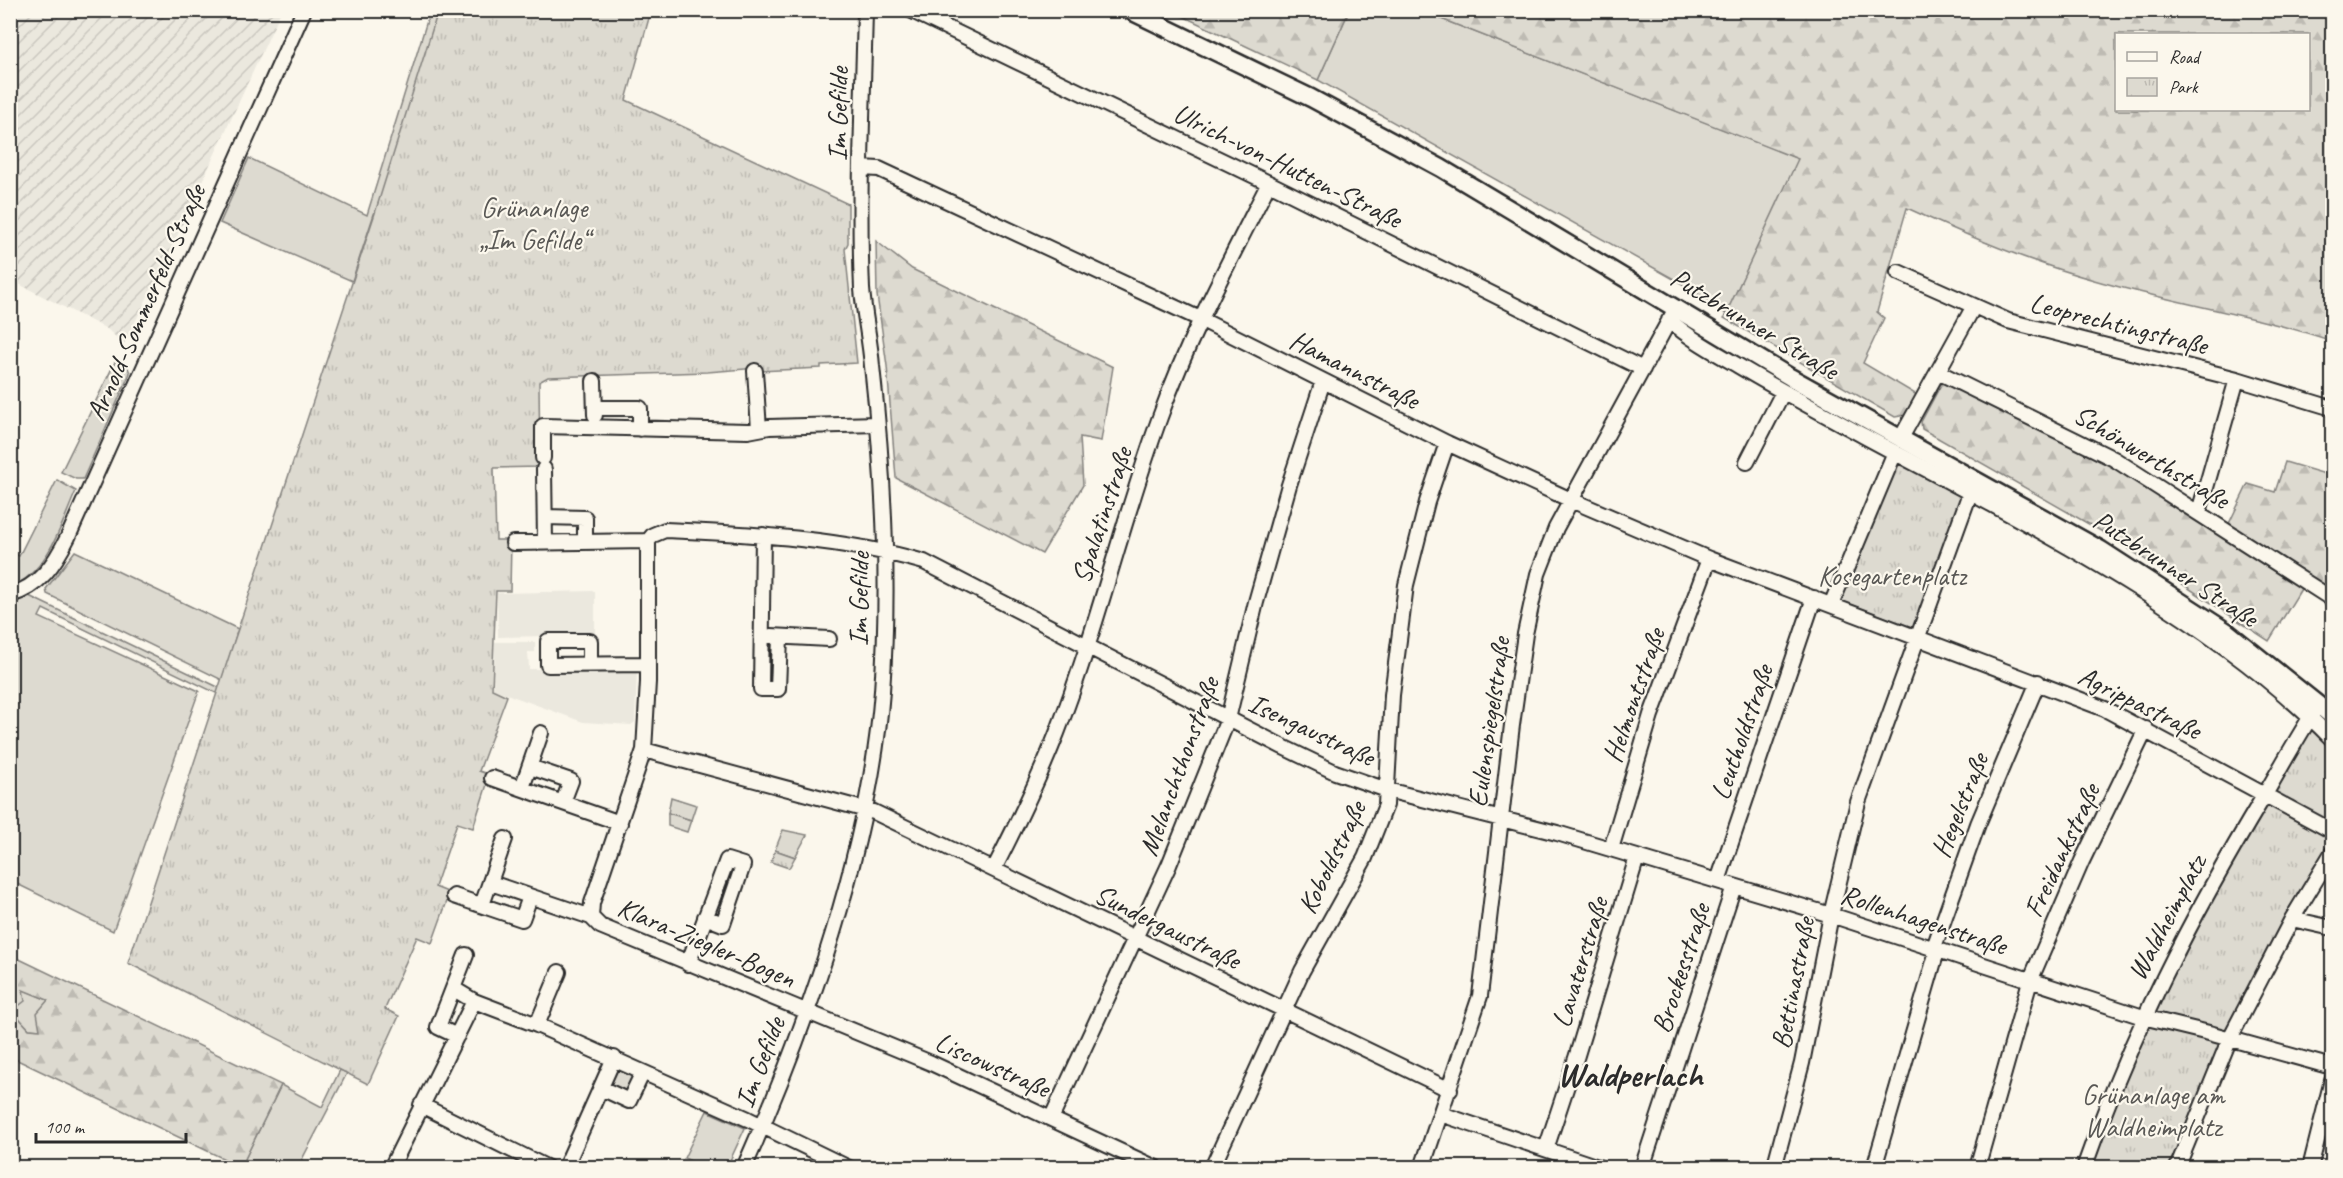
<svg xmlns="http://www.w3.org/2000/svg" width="2343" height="1178" font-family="Caveat,sans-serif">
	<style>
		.built { fill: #ebe8de }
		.industrial { fill: url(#industrial-furrows) }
		.green { fill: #dddad0; stroke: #84827e; stroke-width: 1.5 }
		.forest { fill: url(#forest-firs); stroke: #84827e; stroke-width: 1.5; fill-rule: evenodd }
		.park { fill: url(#park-tufts); stroke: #84827e; stroke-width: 1.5 }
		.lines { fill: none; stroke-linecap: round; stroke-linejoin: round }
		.minor-casing { stroke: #2b2b2b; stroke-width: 18 }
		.major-casing { stroke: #2b2b2b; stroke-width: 21 }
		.minor { stroke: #fbf7ec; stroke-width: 14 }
		.major { stroke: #fbf7ec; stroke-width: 16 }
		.labels { text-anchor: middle; stroke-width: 4.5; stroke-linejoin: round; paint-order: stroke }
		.street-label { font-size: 28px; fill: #2b2b2b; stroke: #fbf7ec }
		.park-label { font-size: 28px; fill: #585754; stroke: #fbf7ec }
		.district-label { font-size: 34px; font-weight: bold; fill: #2b2b2b; stroke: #fbf7ec }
	</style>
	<defs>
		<pattern id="industrial-furrows" width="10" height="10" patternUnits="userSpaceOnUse" patternTransform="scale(1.5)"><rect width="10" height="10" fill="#ebe8de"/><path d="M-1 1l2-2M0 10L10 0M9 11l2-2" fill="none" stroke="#cac7bf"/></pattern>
		<pattern id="forest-firs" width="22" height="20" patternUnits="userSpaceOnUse" patternTransform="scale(1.5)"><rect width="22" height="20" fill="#dddad0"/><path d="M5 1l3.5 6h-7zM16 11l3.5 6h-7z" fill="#bebbb3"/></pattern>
		<pattern id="park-tufts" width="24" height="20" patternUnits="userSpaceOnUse" patternTransform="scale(1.5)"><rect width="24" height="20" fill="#dddad0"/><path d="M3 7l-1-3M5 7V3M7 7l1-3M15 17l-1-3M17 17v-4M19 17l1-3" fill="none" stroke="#bebbb3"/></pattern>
	</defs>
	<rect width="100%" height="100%" fill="#fbf7ec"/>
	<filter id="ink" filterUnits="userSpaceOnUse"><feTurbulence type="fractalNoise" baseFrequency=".0167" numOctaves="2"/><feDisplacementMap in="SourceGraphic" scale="12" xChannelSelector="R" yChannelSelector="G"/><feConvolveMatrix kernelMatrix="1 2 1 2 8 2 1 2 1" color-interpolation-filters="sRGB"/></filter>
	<g filter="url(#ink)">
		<path class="built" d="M595,591V635L498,637L497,593Z
			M495,642H535V652H528L529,669L637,668L635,722L631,725L583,722L493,689Z"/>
		<path class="industrial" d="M10,11H281L164,264L124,344L107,329L11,280Z"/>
		<path class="green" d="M430,11H463L374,214L352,281L220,223L249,158L367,215Z
			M1349,11H1421L1799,159L1726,314L1688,287L1318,80Z
			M116,360L127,365L130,373L83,479H76L61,472Z
			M57,480L76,491C61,525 48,572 11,587V552L19,556Z
			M75,551L238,629L222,680L47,594L46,589Z
			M29,596L220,688L218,694L43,609L39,617L199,691L113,931L11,881V604Z
			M671,797L696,805L691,820L668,813Z
			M783,830L807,835L795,857L775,850Z
			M22,989L48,1000L40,1030L29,1029L19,1018L11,1014V1008L17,1007Z
			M619,1067L633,1074L625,1092L610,1084Z
			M340,1070L347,1073L298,1167H241L281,1085L322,1107Z
			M707,1111L745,1128L727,1167H705L684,1158Z"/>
		<path class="forest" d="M1172,11H1349L1318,80Z
			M1421,11H2332V341C2254,315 2173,303 2094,280C2029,262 1968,236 1907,208L1877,312L1884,318L1863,363L1917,395L1906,415L1895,417L1724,318L1798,159ZM2116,34H2308V110H2116Z
			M876,241L912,269L1113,367L1101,441L1080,437L1083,485L1042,554L896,478L887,366L877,295Z
			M1943,381L2110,462L2224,534L2248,484L2275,492L2285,462L2332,476V590L2309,576L2269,641L2108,535L1922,429L1921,422Z
			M11,955L281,1085L241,1167L11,1057V1014L19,1018L29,1029L40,1030L37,1013L48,1000L23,990L25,1001L17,1007L11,1008Z"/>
		<path class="park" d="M438,11H651L626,100L848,204V243L845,249L857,363L821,365V368L759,371L758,368L707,372L548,377L539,382L540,467L494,468L496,540H511L510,591H496L492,689L507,696L479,771L490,775L473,828L457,823L435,887L450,893L432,943L417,937L385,1009L399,1016L368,1084L128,963L375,213Z
			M1898,462L1963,495L1914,628L1839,600Z
			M2311,729L2332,750V839L2292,907L2172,1167L2091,1168C2124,1069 2167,976 2216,884C2245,831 2280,780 2311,729Z
			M668,813L691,820L687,832L668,826Z
			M775,850L795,857L789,868L771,862Z"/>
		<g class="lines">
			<defs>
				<path id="minor" d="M910,10L1269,183L1643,369
					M862,168L879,169L1200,319L1447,443L1571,500L1709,559L2105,709L2332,831
					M1898,272L2008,321L2237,379L2332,408
					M1669,320C1689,338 1714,352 1737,365C1779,390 1822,413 1864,436C2020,520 2208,612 2332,739
					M755,371L759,429
					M1938,372L2114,459L2332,599
					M594,381L595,415
					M595,408H640V429
					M1901,438L1974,306
					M543,458V426L748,431L769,427L877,424
					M1747,462L1783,392
					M544,469L545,542
					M2199,512L2237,379
					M545,517L585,518V541
					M763,535L761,689H778L780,637
					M513,543L648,541
					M10,595C40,587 55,563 68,537L304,10
					M1831,605L1895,452
					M771,636L829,639
					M590,665V641H548V665L648,664
					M644,750L874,812L1450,1090
					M530,767L571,781L563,802
					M492,778L620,823
					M522,788L541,733
					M1611,849L1651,715L1709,559
					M994,869C1017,824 1039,779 1057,733C1097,630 1122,521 1160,417C1189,336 1230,260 1269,183
					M1718,881L1814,598
					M491,883L591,917L600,926L931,1063L1156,1168
					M454,896L522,919L530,897
					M482,905L505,839
					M591,917L592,903L644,750L648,682V541L653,535L665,530C753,534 840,538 924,562L1283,747L1335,772L1387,790L1557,833L1831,915L2143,1017L2209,1033L2332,1067
					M2292,919L2332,928
					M1933,950L1978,824L2038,682
					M688,964L727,860L743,865L723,924L705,917
					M454,989L474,1001L537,1025L748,1119L849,1168
					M537,1025L559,972
					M457,1036L438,1027L466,955
					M601,1088L629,1101L643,1072
					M421,1105L548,1168
					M1441,1114L1601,1168
					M1051,1119L1169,865L1228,719L1256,602L1289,485L1323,381
					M1546,1149L1577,1055L1637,857
					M391,1168L474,1001
					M565,1168L614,1058
					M744,1168C808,1024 870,848 882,691C890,583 884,473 872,366C870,340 864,315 862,289C858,197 863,103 865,10
					M1212,1168L1302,971L1365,858L1386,805L1392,695L1406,585L1427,502L1447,443
					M1422,1168L1480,996L1512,725L1525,634L1538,574L1556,528L1676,308
					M1642,1168L1734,886
					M1774,1168L1802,1063L1831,915L1858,802L1970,493
					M1874,1168L1937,951
					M1977,1168L2030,981L2082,861L2146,729
					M2084,1168C2131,1033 2191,917 2264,796C2281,767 2297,738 2315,710
					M2177,1168L2230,1038L2292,919L2332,853
					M2310,1168L2332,1080"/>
				<path id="major" d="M1129,10L1311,98L1441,168L1790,377L2101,550L2226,631L2332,716"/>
			</defs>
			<use href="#minor" class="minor-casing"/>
			<use href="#major" class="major-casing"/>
			<use href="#minor" class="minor"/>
			<use href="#major" class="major"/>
		</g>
	</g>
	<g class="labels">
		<g class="street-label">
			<text transform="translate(837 114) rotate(-89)" y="10">Im Gefilde</text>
			<text transform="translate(1288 165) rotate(26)" y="10">Ulrich-von-Hutten-Straße</text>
			<text transform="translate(145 302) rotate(-66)" y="10">Arnold-Sommerfeld-Straße</text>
			<text transform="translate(1755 323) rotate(31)" y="10">Putzbrunner Straße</text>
			<text transform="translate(2119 323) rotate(14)" y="10">Leoprechtingstraße</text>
			<text transform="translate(1355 369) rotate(27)" y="10">Hamannstraße</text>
			<text transform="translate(2152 456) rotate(31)" y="10">Schönwerthstraße</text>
			<text transform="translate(1101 515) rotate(-72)" y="10">Spalatinstraße</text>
			<text transform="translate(2176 568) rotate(33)" y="10">Putzbrunner Straße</text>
			<text transform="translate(858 599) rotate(-89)" y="10">Im Gefilde</text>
			<text transform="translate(1633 695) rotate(-71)" y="10">Helmontstraße</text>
			<text transform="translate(2140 702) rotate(26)" y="10">Agrippastraße</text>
			<text transform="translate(1488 722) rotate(-82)" y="10">Eulenspiegelstraße</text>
			<text transform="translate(1312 729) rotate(25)" y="10">Isengaustraße</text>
			<text transform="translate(1741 732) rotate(-71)" y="10">Leutholdstraße</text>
			<text transform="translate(1178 766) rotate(-70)" y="10">Melanchthonstraße</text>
			<text transform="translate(1959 805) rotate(-68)" y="10">Hegelstraße</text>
			<text transform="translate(2061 850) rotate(-65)" y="10">Freidankstraße</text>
			<text transform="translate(1331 857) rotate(-64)" y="10">Koboldstraße</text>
			<text transform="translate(2166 917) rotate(-62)" y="10">Waldheimplatz</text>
			<text transform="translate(1924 919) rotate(18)" y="10">Rollenhagenstraße</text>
			<text transform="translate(1168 926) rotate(26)" y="10">Sundergaustraße</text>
			<text transform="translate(707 942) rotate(23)" y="10">Klara-Ziegler-Bogen</text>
			<text transform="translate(1579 962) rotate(-73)" y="10">Lavaterstraße</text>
			<text transform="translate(1680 968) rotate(-72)" y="10">Brockesstraße</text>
			<text transform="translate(1792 983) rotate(-79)" y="10">Bettinastraße</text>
			<text transform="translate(759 1062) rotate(-69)" y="10">Im Gefilde</text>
			<text transform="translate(993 1064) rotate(24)" y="10">Liscowstraße</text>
		</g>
		<g class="park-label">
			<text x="534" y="217">Grünanlage<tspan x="534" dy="32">„Im Gefilde“</tspan></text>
			<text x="1892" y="585">Kosegartenplatz</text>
			<text x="2153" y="1104">Grünanlage am<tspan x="2153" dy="32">Waldheimplatz</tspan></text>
		</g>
		<g class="district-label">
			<text x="1630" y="1086">Waldperlach</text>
		</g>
	</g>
	<rect width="2343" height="1178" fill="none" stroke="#fbf7ec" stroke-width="36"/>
	<rect x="18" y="18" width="2307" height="1142" fill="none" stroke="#2b2b2b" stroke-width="2" filter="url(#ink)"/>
	<rect x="2115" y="33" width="195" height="78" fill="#fbf7ec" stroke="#a8a59f" stroke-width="1.5"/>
	<rect x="2127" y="52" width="30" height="9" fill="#fbf7ec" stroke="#a8a59f" stroke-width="1.5"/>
	<text x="2169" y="63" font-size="18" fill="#2b2b2b">Road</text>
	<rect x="2127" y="78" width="30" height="18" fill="url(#park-tufts)" stroke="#a8a59f" stroke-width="1.5"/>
	<text x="2169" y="93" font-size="18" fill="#2b2b2b">Park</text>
	<path d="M36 1133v9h150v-9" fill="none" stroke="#2b2b2b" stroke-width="3"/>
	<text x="45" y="1133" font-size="18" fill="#2b2b2b" stroke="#fbf7ec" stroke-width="4.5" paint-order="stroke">100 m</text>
</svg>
